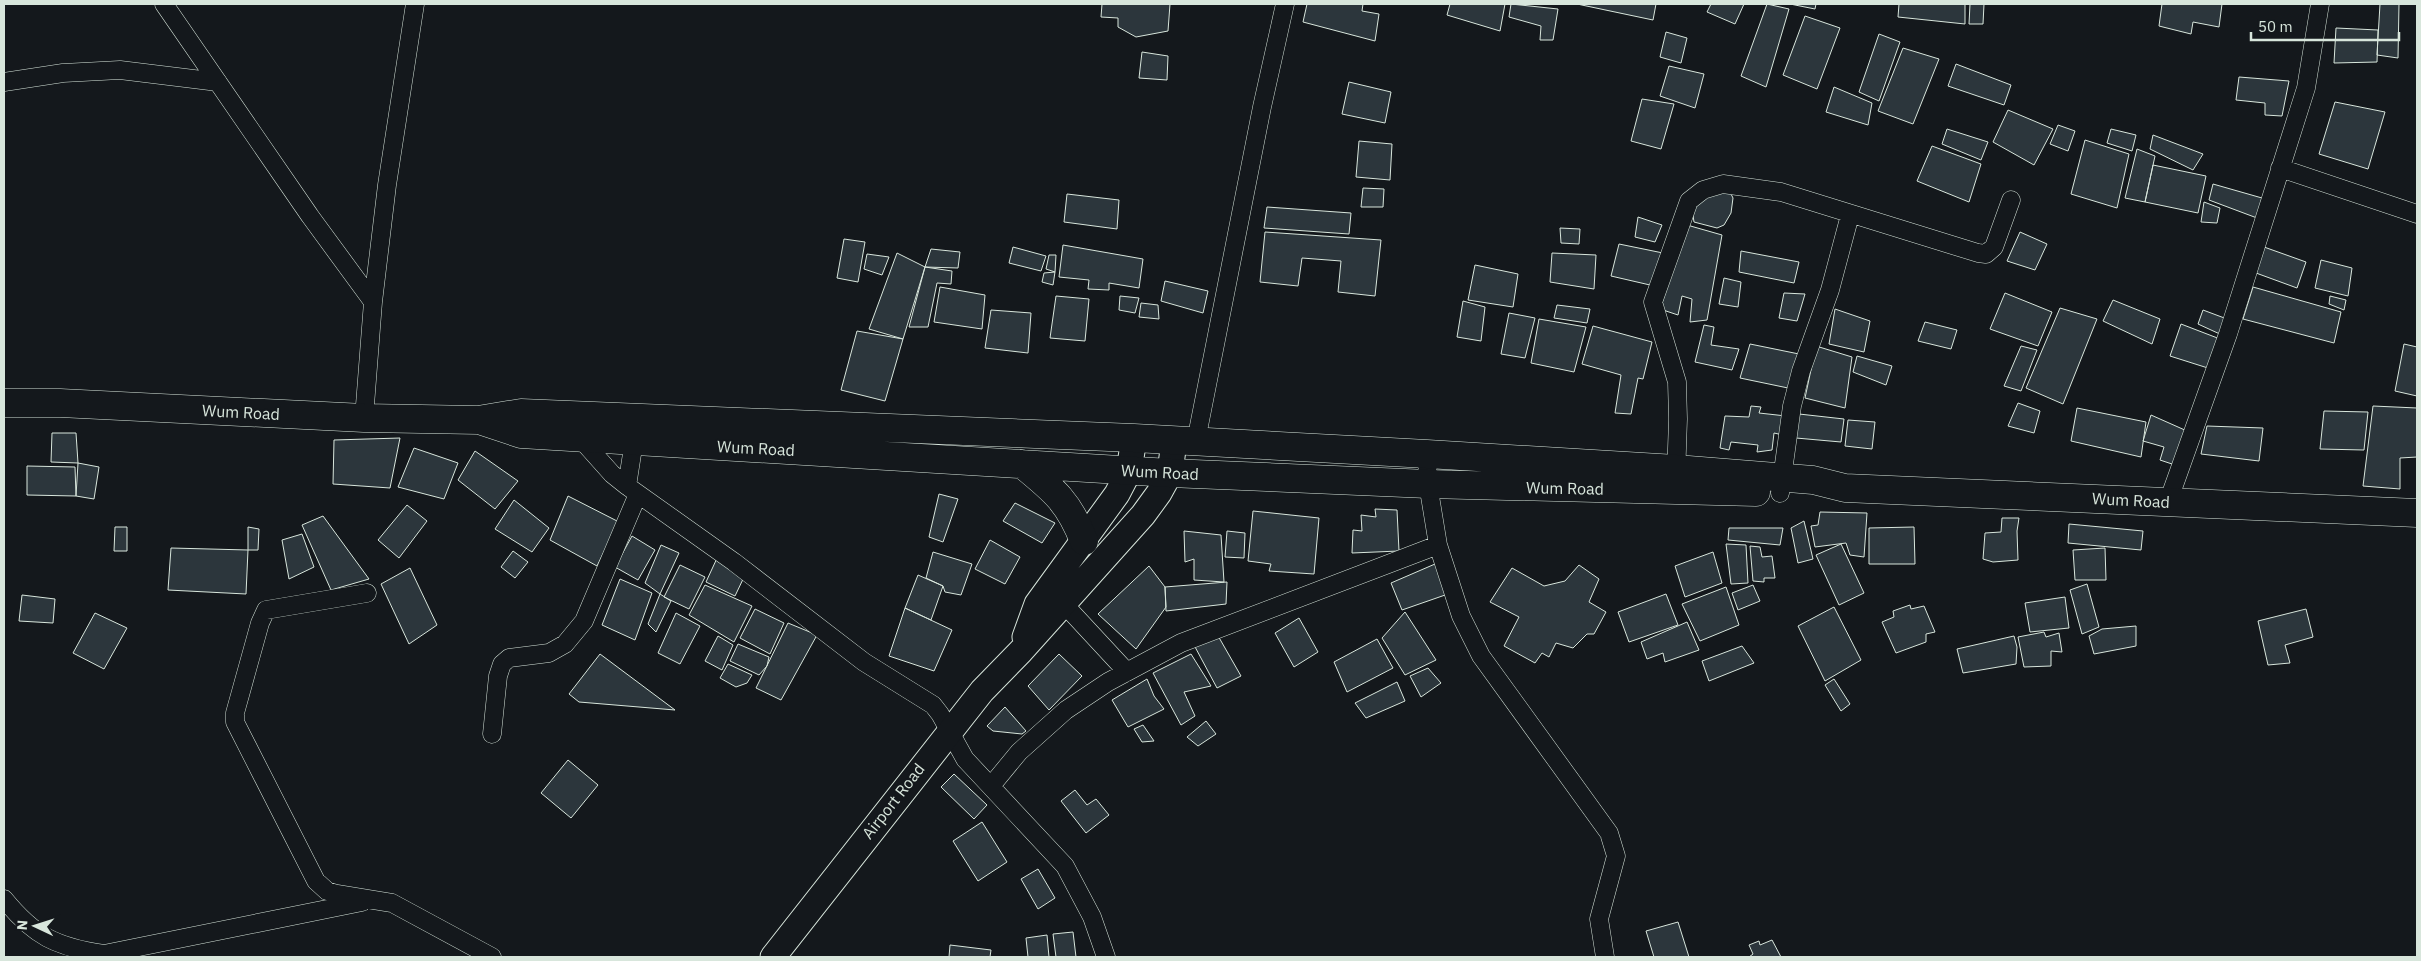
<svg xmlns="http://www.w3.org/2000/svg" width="2421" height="961" font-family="'IBM Plex Sans',sans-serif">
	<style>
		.building { fill: #2c363c; stroke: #d8e6dc }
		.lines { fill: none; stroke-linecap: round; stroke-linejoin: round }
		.street-casing { stroke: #d8e6dc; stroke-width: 19 }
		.secondary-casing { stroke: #d8e6dc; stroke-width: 27 }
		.highway-casing { stroke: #d8e6dc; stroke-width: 29 }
		.street { stroke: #14181c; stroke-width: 18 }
		.secondary { stroke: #14181c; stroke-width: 25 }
		.highway { stroke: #14181c; stroke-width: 28 }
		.labels { text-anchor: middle; stroke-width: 4; stroke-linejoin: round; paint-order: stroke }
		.street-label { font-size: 16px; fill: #d8e6dc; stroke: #14181c }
	</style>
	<rect width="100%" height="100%" fill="#14181c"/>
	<path class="building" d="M1102,4H1170L1168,31L1136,37L1118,27V18L1101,17Z
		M1307,4H1363L1362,11L1379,14L1375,41L1303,22Z
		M1450,4H1505L1500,31L1447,15Z
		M1511,4L1558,9L1553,40H1540L1541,26L1509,17Z
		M1577,4H1656L1653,20Z
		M1711,4H1744L1735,24L1707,12Z
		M1767,4L1789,9L1766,87L1741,76Z
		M1790,4H1816L1815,9Z
		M1899,4H1965V24L1898,17Z
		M1970,4H1984L1983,24H1969Z
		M2162,4H2222L2219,27L2193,22L2191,34L2159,26Z
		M2380,4H2399L2398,58L2377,55Z
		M1805,16L1840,28L1817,89L1783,75Z
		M2336,28L2378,30L2377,62L2334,63Z
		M1666,32L1687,38L1681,63L1660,57Z
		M1879,34L1900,42L1879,101L1859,92Z
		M1903,48L1939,59L1913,124L1878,111Z
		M1142,52L1168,56L1167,80L1139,78Z
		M1956,64L2011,85L2004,105L1948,86Z
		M1669,66L1704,74L1695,108L1660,96Z
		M2239,77L2289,81L2282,116L2265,115V103L2236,100Z
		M1349,82L1391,92L1385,123L1342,114Z
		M1834,87L1872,103L1868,125L1826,112Z
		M1642,99L1674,104L1661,149L1631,141Z
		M2335,102L2385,112L2368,169L2319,154Z
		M2008,110L2053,129L2034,165L1993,142Z
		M2058,125L2075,131L2068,151L2050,144Z
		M1947,129L1988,142L1981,160L1942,144Z
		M2111,129L2136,135L2132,151L2107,143Z
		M2153,135L2203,154L2193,170L2150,149Z
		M2085,140L2129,154L2117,208L2071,194Z
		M1359,141L1392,144L1390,180L1356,177Z
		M1932,146L1981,164L1969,202L1917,181Z
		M2137,149L2155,156L2145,202L2125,198Z
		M2153,165L2206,176L2198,213L2145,202Z
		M2213,184L2262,198L2257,218L2209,200Z
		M1363,188L1384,189L1383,207H1361Z
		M1728,188L1733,198L1731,213L1724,225L1717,228L1694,222L1692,209L1710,193Z
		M1067,194L1119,200L1117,229L1064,222Z
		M2204,202L2220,208L2217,223L2201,222Z
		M1267,207L1351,213L1349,234L1264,228Z
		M1638,217L1662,225L1655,242L1635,237Z
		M1687,225L1722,235L1707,320L1690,322L1692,299L1682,296L1678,315L1660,309Z
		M1560,228L1580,229L1579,244L1561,243Z
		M1265,232L1381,240L1375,296L1338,292L1341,261L1302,258L1298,286L1260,282Z
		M2020,232L2047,244L2035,270L2007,261Z
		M844,239L865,242L858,282L837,278Z
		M1619,244L1663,253L1650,285L1611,276Z
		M1063,245L1143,259L1139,288L1109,283V290L1088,289L1089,280L1059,277Z
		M1013,247L1046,256L1041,271L1009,263Z
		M2264,247L2306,262L2297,288L2256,273Z
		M931,249L960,252L958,268L925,267Z
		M1741,251L1799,262L1794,283L1739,272Z
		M897,253L925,267L903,339L869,329Z
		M1552,253L1596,255L1594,289L1550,282Z
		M867,254L889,257L882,275L864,269Z
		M1049,255H1056L1055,272L1046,269Z
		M2321,260L2352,268L2348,296L2315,288Z
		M1475,265L1518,274L1513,307L1468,300Z
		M925,267L952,271L951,284L937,283L928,327H909Z
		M1055,272L1053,285L1042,282L1044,273Z
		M1724,278L1741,282L1738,307L1719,304Z
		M1165,281L1208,291L1203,313L1161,301Z
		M940,287L985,295L982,329L934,322Z
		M2253,287L2341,312L2334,343L2243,319Z
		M1784,293L1805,294L1797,321L1779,318Z
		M2005,293L2052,312L2038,346L1990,329Z
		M1056,296L1089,299L1085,341L1050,338Z
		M1120,296L1139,298L1135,313L1119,310Z
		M2330,296L2346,300L2344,310L2329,304Z
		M2113,300L2160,319L2152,344L2103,321Z
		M1463,301L1485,307L1481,341L1457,337Z
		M1141,303L1158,305L1159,319L1139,317Z
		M1557,305L1590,309L1587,323L1554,318Z
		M2060,308L2097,319L2063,404L2026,388Z
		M1835,309L1870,321L1864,352L1829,344Z
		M991,310L1031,313L1028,353L985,348Z
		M2203,310L2227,319L2222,335L2198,324Z
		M1509,313L1535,318L1525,358L1501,354Z
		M1539,319L1586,327L1574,372L1531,363Z
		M1925,322L1957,330L1951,349L1918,341Z
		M2181,324L2220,339L2211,369L2170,356Z
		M1704,325L1714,327L1711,345L1739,349L1732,370L1695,362Z
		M1593,326L1652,342L1643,379L1638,378L1631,414L1615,413L1621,375L1582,364Z
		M857,331L903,339L885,401L841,390Z
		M1750,344L1799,354L1788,388L1740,378Z
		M2404,344L2417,347V396L2395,391Z
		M1816,346L1852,357L1845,408L1805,398Z
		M2021,346L2037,350L2021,391L2004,386Z
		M1857,356L1892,366L1886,385L1853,372Z
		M2018,403L2040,411L2034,433L2008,426Z
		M1751,406L1761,407L1759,413L1786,416L1783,435L1774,433L1772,450L1757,452L1758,445L1731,442L1729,450L1720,448L1725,416L1749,417Z
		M2373,406L2417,408V457L2400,458V489L2363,486Z
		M2077,408L2146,422L2141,457L2071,441Z
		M2324,411L2368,412L2364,450L2320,449Z
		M1799,414L1844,419L1841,442L1796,438Z
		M2151,415L2187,431L2175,465L2160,460L2164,447L2143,441Z
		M1848,420L1875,422L1872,449L1845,446Z
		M2207,426L2263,428L2259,461L2201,454Z
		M52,433H76L78,463L51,462Z
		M400,438L390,488L333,484L334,440Z
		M414,448L458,463L444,499L398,487Z
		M475,451L518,481L495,509L458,480Z
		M78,463L99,467L94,499L76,496Z
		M27,466L75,467L76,496L27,495Z
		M939,494L958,499L943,542L929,537Z
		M568,496L619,522L597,566L550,540Z
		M514,500L549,528L532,552L495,529Z
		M1015,503L1055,523L1042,543L1003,521Z
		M407,505L427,521L399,558L378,540Z
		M1375,509L1397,510L1399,551L1352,553L1353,530L1362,531L1361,515L1376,517Z
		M1253,511L1319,518L1314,574L1269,571L1271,564L1248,561Z
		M1820,512L1867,513L1864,557L1850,555L1846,543L1815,547L1811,526L1818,525Z
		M323,516L369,579L331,590L302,525Z
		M2002,518H2019L2017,531L2018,560L1993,562L1983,559L1985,533L2001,532Z
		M1804,521L1813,559L1798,563L1791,528Z
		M2069,524L2143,531L2141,550L2068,543Z
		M115,527H127V551H114Z
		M248,527L259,529L258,550H248Z
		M1914,527L1915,564H1869V528Z
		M1729,528H1783L1780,545L1728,540Z
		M1184,531L1221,535L1224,582L1194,580V559L1185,562Z
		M1227,531L1245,533L1244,558L1225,557Z
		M302,534L314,567L289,579L282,540Z
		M632,536L655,550L638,580L615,567Z
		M990,540L1020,557L1005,584L975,569Z
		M1726,544L1746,545L1748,583L1731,584Z
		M1841,544L1864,593L1839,605L1816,555Z
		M661,545L679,553L660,594L645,583Z
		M1750,546L1760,547L1762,557L1772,556L1775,578H1764V582L1753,581Z
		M171,548L248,550L246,594L168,590Z
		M2105,548L2106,580H2075L2073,550Z
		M513,551L528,562L515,578L501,567Z
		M933,552L972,564L961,595L945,592L943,586L926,578Z
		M1713,552L1722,583L1685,597L1675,566Z
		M718,556L745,575L735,596L706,582Z
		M1435,564L1448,594L1402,610L1391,583Z
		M680,565L705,577L689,609L664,597Z
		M1579,565L1599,579L1589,602L1606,612L1594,634H1587L1573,648L1556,643L1549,657L1542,653L1535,663L1504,646L1519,617L1490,602L1512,568L1544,586L1565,581Z
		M1149,566L1165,587L1166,607L1136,649L1098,614Z
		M410,568L437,625L409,644L381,584Z
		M918,575L943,586L931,620L905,608Z
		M620,579L652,593L635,640L602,625Z
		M1227,582L1226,604L1166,611L1165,587Z
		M2087,584L2099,627L2082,634L2070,590Z
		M705,585L752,606L734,642L689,615Z
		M1753,585L1760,601L1738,610L1732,593Z
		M1726,587L1739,625L1700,641L1682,604Z
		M660,594L671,601L656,632L648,624Z
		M1666,594L1678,625L1629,642L1618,612Z
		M22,595L55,599L53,623L19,621Z
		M2065,597L2069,628L2030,632L2025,603Z
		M1910,605L1911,609L1924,606L1935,632L1926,634V642L1896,653L1882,622L1894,617L1893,611Z
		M1834,607L1861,660L1825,681L1798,626Z
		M905,608L952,630L934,671L889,656Z
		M755,609L784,623L770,654L740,638Z
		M2306,609L2313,637L2285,645L2290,663L2268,665L2258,621Z
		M1405,612L1436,660L1405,675L1382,638Z
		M95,613L127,628L104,669L73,653Z
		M676,613L700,626L680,664L658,653Z
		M1299,618L1318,652L1294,667L1275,633Z
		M1687,622L1699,650L1665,662L1663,653L1647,659L1641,642Z
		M788,623L817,635L781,700L756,688Z
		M2136,626V646L2094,654L2089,636L2102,629Z
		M2044,632L2046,637L2059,633L2062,652L2051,651V666L2024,667L2018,637Z
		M1217,634L1241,676L1217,688L1194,645Z
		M718,636L733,645L722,670L705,661Z
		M2014,636L2017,647L2016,664L1963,673L1957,649Z
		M1377,639L1393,668L1347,692L1334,662Z
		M738,644L769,657L767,666L759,675L730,661Z
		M1742,646L1754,663L1709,681L1702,661Z
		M600,654L675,710L579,702L569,694Z
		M1059,654L1082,676L1049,710L1028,686Z
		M1191,654L1211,686L1184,692L1195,716L1181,725L1153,673Z
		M728,664L752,675L747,683L736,687L720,678Z
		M1428,668L1441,683L1421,697L1410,676Z
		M1147,679L1154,696L1164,709L1128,727L1112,700Z
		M1834,679L1850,704L1841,711L1825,685Z
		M1397,682L1405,701L1366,718L1355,703Z
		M1005,707L1026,731L1022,734L993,731L987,726Z
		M1206,721L1216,734L1198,746L1187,737Z
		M1143,725L1154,741L1142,742L1134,729Z
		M568,760L598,785L571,818L541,793Z
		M954,774L987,805L974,819L941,787Z
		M1075,790L1087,805L1096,799L1109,815L1086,833L1061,801Z
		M982,822L1007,862L978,881L953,841Z
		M1038,869L1055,898L1038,909L1021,879Z
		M1678,922L1689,957H1654L1646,931Z
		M1073,932L1076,957H1056L1053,934Z
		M1047,935L1049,957H1028L1026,938Z
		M1772,940L1781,957H1749L1753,954L1749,945L1759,941L1760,945Z
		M950,945L991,950L990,957H949Z"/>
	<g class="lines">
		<defs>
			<path id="street" d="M164,4L310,216L373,302
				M4,82L63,73L120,70L218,82
				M2280,168L2417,214
				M364,418L373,302L387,185L415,4
				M579,437L612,474L627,486L734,562L864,662L933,705L940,714L965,759L1065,866L1092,917L1106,957
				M1196,441L1262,107L1285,4
				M1427,454L1428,484L1438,545L1461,616L1481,656L1609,833L1616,856L1599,919L1605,957
				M1676,478L1678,419L1677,382L1653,302L1689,201L1703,190L1723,184L1781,192L1978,253L1986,254L1994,247L2011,200
				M627,486L634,441
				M1780,493L1792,406L1801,371L1830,290L1850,215
				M2168,502L2228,334L2306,88L2320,4
				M367,593L266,610L260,623L235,713V722L316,881L327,891L337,894L392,903L492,957
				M1063,603L1127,672
				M492,734L498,676L502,664L509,658L549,653L565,644L584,621L638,494
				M991,786L1019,752L1066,710L1108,682L1181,643L1438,545
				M4,899C34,936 56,947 104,954L362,902"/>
			<path id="secondary" d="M1025,637L1037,604L1117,494L1129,471L1134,438
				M773,957L982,691L1021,651L1143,515L1159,493L1170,473L1174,441"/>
			<path id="highway" d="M4,403H60L364,418L478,420L521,413L1134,438L1427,454L1676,469L1813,480L1845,488L2417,513
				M482,421L521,434L1170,473L1428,484L1756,492
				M1022,464C1054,490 1069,502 1084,541"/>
		</defs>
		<use href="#street" class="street-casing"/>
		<use href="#secondary" class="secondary-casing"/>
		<use href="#highway" class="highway-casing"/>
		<use href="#street" class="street"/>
		<use href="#secondary" class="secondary"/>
		<use href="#highway" class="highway"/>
	</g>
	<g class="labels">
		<g class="street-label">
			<text transform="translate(241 412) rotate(3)" y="6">Wum Road</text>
			<text transform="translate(756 448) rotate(3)" y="6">Wum Road</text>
			<text transform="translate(1160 472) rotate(3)" y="6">Wum Road</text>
			<text transform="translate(1565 488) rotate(1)" y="6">Wum Road</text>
			<text transform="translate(2131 500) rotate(3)" y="6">Wum Road</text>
			<text transform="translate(893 801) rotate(-52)" y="6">Airport Road</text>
		</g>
	</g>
	<rect width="2421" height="961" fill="none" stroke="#d8e6dc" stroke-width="10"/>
	<g transform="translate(35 926) rotate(274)" stroke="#14181c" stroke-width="4" paint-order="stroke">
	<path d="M0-4L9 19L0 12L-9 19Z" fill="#d8e6dc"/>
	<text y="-8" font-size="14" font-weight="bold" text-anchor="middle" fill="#d8e6dc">N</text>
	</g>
	<path d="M2251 32v8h148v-8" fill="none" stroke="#d8e6dc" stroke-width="2.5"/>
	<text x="2258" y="32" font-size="15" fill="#d8e6dc" stroke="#14181c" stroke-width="4" paint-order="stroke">50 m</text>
</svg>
